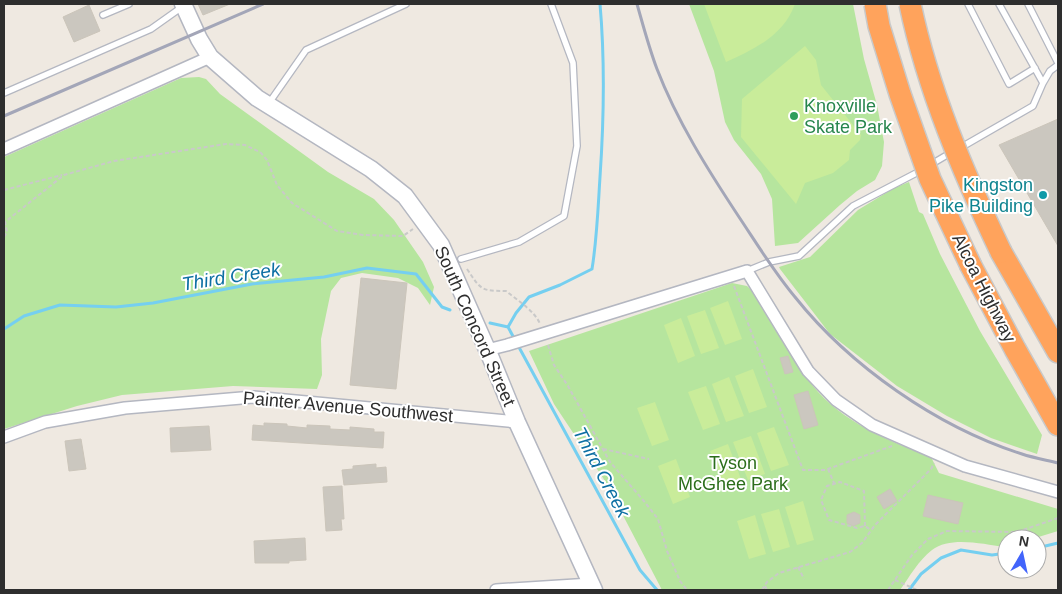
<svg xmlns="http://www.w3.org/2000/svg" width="1062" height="594" font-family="Arial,sans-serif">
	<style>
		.green { fill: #b6e59e }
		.pitch { fill: #c9ec9a }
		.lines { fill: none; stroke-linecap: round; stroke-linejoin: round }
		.stream { stroke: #75cff0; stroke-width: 3 }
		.building { fill: #cbc7bf; stroke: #cbc5ba }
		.lane-casing { stroke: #b4b7c1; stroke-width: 8 }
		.street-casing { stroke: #b4b7c1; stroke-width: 14 }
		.secondary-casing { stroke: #b4b7c1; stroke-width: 19 }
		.highway-casing { stroke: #c9c9c9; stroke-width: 24 }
		.path { stroke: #c9c9c9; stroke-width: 2; stroke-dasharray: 4 2.5; stroke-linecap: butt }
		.lane { stroke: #fff; stroke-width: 5.5 }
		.street { stroke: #fff; stroke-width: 11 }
		.secondary { stroke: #fff; stroke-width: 16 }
		.highway { stroke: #ffa35c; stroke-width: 21 }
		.rail { stroke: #a3a6b8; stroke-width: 3 }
		.highway-bridge-casing { stroke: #c9c9c9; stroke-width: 24; stroke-linecap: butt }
		.highway-bridge { stroke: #ffa35c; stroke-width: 21 }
		.leisure-dot { fill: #2e9e5b; stroke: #fff; stroke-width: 2 }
		.culture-dot { fill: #0f9aa8; stroke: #fff; stroke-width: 2 }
		.labels { text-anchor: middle; stroke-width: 4; stroke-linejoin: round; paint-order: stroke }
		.leisure-label { font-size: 18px; fill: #27864d; stroke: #fff; text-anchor: start }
		.culture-label { font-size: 18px; fill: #0d838f; stroke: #fff; text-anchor: end }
		.street-label { font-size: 18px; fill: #2e2e2e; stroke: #fff }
		.park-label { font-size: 18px; fill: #2c6e1b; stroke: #fff }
		.water-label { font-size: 19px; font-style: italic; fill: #0d6fa3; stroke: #fff }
	</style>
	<rect width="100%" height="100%" fill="#efe9e1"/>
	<path class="green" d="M689,4H853L864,59L877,105L884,142L882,166L875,180L857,191L840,205L798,243L775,246L772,199L761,174L734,140L725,122L714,71Z
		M199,77L206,79L220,94L328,172L374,199L394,220L423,262L434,287L430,305L418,288L398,278L362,273L341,278L331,291L321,339L322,375L317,389L233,386L122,395L77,406L4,429V157L181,78Z
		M909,182L919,212L923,214L940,254L980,331L1042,435L1037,454L991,438L947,416L897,386L830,334L780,269L779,267L810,257L858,210L894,188Z
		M732,283L747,286L757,295L813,386C842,422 889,441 931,457L939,473L1058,509V531L1032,539H1007V547H1004C983,544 950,536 932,550C918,561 910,576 900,590H662L605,481L554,404L529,351Z"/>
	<path class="pitch" d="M704,4H795C784,35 755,49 726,62Z
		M805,46L816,60L821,85L861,135L860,140L850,150L849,160L833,173L805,183L796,204L741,137L742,99Z
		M728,301L742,339L725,345L710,308Z
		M705,310L719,348L701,354L687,316Z
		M681,318L695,356L678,363L664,325Z
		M753,369L767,407L749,413L735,376Z
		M729,377L744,416L726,422L712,384Z
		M706,386L720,424L703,430L688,392Z
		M655,402L669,440L652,446L637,408Z
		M774,427L789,465L771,471L757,433Z
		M751,436L765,474L748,480L733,442Z
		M728,444L742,482L725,488L710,451Z
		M676,459L690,497L673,504L658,466Z
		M803,501L814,540L797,545L785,507Z
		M779,509L790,547L773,552L761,514Z
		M755,515L766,554L749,559L737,521Z"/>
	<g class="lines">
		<path class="stream" d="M490,323L508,327L640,570L657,590
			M508,327L516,313L529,297L560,285L592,269C597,239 598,208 600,177C604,119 605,61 600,4
			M4,329L24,316L60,305L116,307L153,303L252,284L324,277L367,268L416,274L442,307L450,310
			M1037,548L1058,543
			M909,590L921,574L941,558L961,550L992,555L1007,553"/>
	</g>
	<path class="building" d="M198,4H230L203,15Z
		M89,5L100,31L74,42L63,17Z
		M1058,119V246L999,145Z
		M361,278L407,283L396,389L350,385Z
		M788,356L793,372L785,374L780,358Z
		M808,391L818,425L804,429L794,395Z
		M264,423L287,424V426L307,428V425L330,426V429L350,430V427L374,429V432H384L383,448L252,440L253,425L264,426Z
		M209,426L211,450L171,452L170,428Z
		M81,439L86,469L69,471L65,441Z
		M376,464V468L386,467L387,482L344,485L342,470L353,469V466Z
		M342,486L344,519H341L342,530L326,531L323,487Z
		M890,489L897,501L884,509L877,497Z
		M928,495L963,503L958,524L923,516Z
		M854,512L860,515V523L853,526L847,523V515Z
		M305,538L306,560L289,561V563H255L254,541Z"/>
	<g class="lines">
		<defs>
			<path id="lane" d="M968,4L1009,84L1035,68
				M999,4L1043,83
				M1028,4L1058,63
				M103,15L129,4
				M4,93L151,29L182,7
				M269,103L306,50L406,4
				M960,148L1033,106L1043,83L1050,71L1058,65
				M930,165L952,152
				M461,259L519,242L564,216L577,146L573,63L551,4
				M747,271L769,262L799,256L853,206L922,170"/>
			<path id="street" d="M4,149L210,57
				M487,350L507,345L747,271L808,371L836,400L872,425L965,466L1058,492
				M4,437L45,422L125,408L253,397L517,422
				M496,590L591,584"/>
			<path id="secondary" d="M183,4L199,39L210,57L257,98L371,169L405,196L441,245L490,356L517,422L594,590"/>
			<path id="highway" d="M1001,252L1058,352
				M971,266L1015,349L1058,425"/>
		</defs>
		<use href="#lane" class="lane-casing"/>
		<use href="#street" class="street-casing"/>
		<use href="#secondary" class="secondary-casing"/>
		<use href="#highway" class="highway-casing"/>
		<path class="path" d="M4,190L62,175
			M4,237L7,232L5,222L64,175L114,161L226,144L245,145L260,152L267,160L277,185L292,203L337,231L363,235L403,236L413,229
			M467,269C481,290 481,291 506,291C517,300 535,311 540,324
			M734,286L803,470H825L892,446
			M548,345L554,365L568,386L610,462L643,500L658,519L667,551L680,581L687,590
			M4,375V393
			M603,449L649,459
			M828,469L834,483
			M865,526L864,491L840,482L827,486L821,500L829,520L857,528L865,526L871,530
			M798,567L804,579
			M895,580L917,590
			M765,586L767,590
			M762,590L767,582L779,573L850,552L862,543L875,525L931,469L934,463
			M888,590L912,555L928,539L947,531L1017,532L1058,518"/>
		<use href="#lane" class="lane"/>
		<use href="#street" class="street"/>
		<use href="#secondary" class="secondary"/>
		<use href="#highway" class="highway"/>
		<path class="rail" d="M637,4C643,25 649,48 657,69C677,121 708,170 739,217C757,244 774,272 795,297C850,366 937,427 1022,454C1034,458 1046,460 1058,463
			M4,116L263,4"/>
		<defs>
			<path id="highway-bridge" d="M875,4L879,26L900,94L930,179L971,266
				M910,4C928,90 963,172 1001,252"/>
		</defs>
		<use href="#highway-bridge" class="highway-bridge-casing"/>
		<use href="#highway-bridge" class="highway-bridge"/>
	</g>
	<circle class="leisure-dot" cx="794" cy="116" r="5"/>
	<circle class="culture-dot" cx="1043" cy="195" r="5"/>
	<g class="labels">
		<g class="leisure-label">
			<text x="804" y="112">Knoxville<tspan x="804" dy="21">Skate Park</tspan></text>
		</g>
		<g class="culture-label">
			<text x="1033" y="191">Kingston<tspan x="1033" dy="21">Pike Building</tspan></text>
		</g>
		<g class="street-label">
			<text transform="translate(984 288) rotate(63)" y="6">Alcoa Highway</text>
			<text transform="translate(475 326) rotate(66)" y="6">South Concord Street</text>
			<text transform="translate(348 407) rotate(5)" y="6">Painter Avenue Southwest</text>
		</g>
		<g class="park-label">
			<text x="733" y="469">Tyson<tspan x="733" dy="21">McGhee Park</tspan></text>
		</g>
		<g class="water-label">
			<text transform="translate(231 276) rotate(-9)" y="7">Third Creek</text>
			<text transform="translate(602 472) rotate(62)" y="7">Third Creek</text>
		</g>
	</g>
	<rect width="1062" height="594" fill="none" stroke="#2e2e2e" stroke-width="10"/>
	<g transform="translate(1022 554) rotate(9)"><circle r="24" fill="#ffffff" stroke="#ababab"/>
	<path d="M0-4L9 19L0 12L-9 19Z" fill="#4264fb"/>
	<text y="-8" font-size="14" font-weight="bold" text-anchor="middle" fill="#2e2e2e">N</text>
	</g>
</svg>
